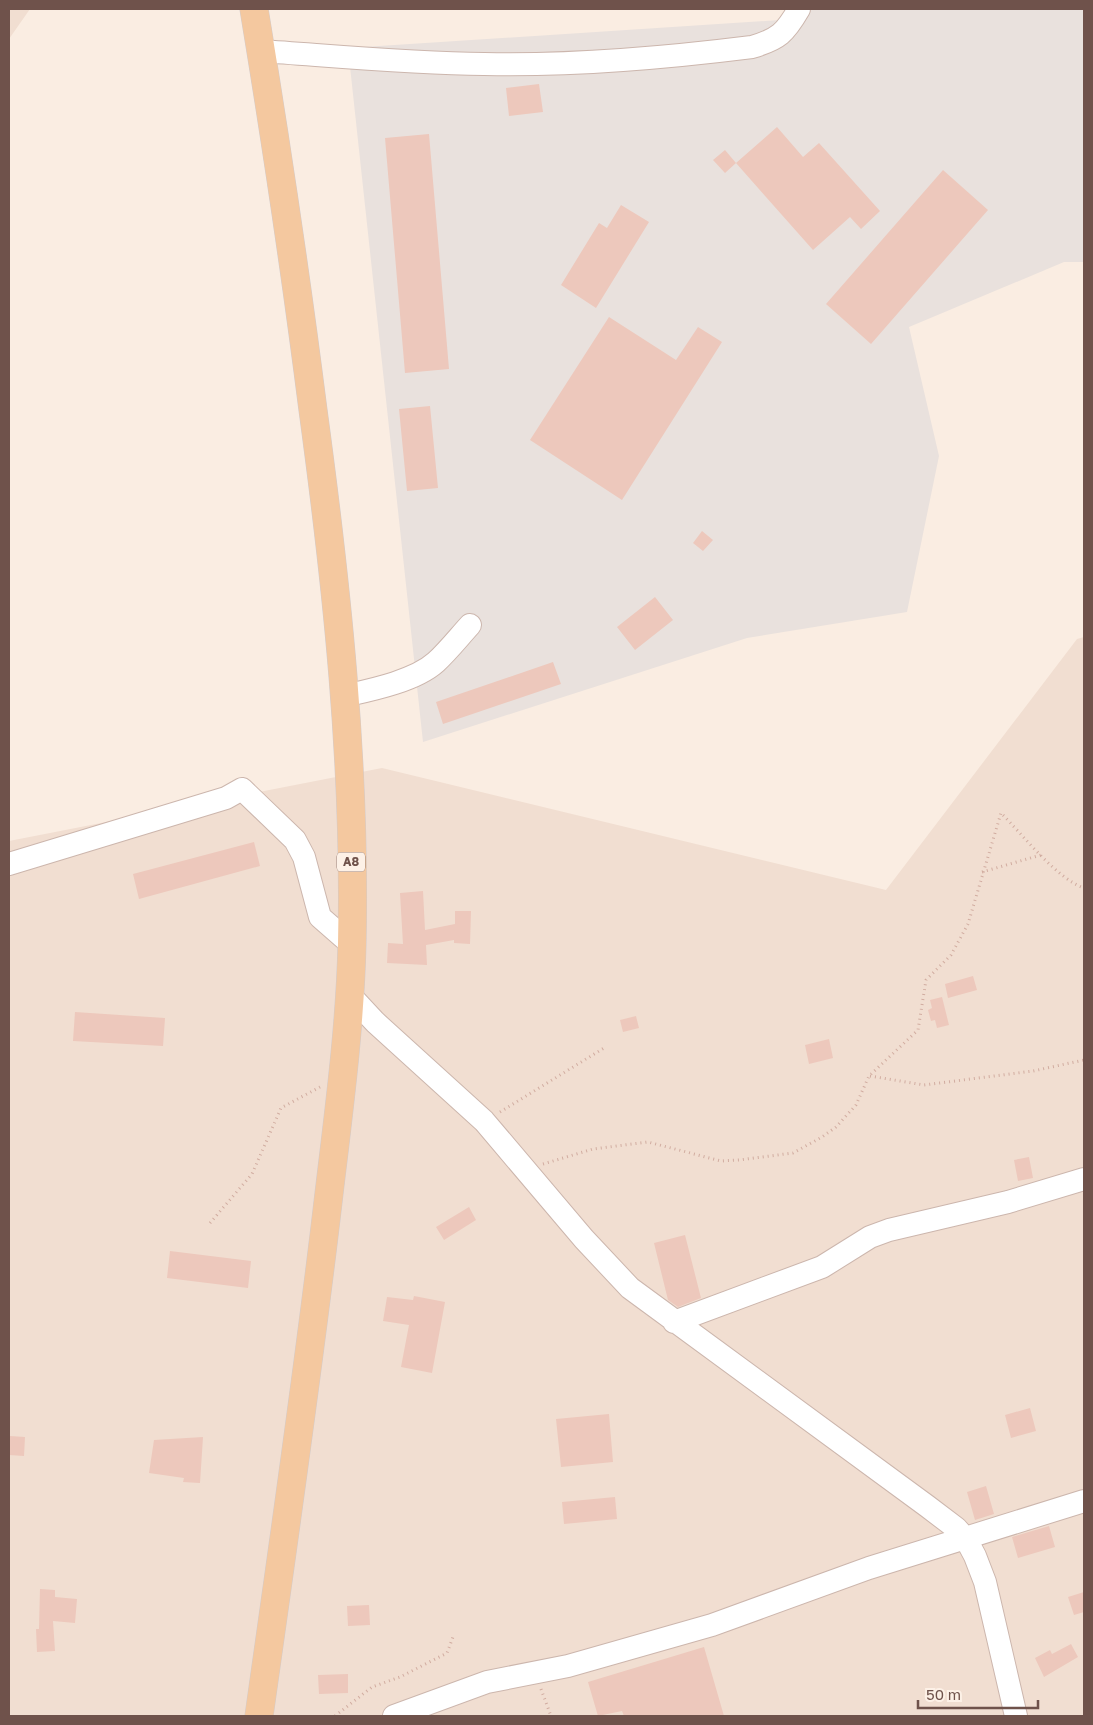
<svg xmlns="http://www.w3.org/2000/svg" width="1093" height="1725" font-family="'Golos Text',sans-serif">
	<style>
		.residential { fill: #f1ded1 }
		.industrial { fill: #e9e1dd }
		.building { fill: #edc8bc }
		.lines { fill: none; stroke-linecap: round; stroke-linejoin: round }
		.minor-casing { stroke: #ccb6ad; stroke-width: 24 }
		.major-casing { stroke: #d4cbc9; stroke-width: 29 }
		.path { stroke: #d1aca0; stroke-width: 3; stroke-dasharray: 1 4; stroke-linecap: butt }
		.minor { stroke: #fff; stroke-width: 22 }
		.major { stroke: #f4c89f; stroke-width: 28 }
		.labels { text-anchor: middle; stroke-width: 5; stroke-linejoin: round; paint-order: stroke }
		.shield { fill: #fdf1e7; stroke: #9a827a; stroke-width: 1 }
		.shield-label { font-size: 12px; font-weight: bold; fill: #6f524b }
	</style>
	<rect width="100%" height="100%" fill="#faede2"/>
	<path class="residential" d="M9,9H30L9,39Z
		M1084,637V1716H9V841L382,768L886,890L1077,639Z"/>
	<path class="industrial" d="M787,9H1084V262H1064L909,327L939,456L907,612L747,638L423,742L348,48L780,20Z"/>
	<path class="building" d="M539,84L543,112L509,116L506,88Z
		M777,127L803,157L819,143L880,211L861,229L850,217L813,250L736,163Z
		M429,134L449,369L405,373L385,138Z
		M725,150L736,163L725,173L713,160Z
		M943,170L988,210L871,344L826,304Z
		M621,205L649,222L596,308L561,285L599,223L607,228Z
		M609,317L676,360L698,327L722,342L622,500L530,440Z
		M430,406L438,488L407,491L399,409Z
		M702,531L713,540L703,551L693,543Z
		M655,597L673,620L635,650L617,627Z
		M553,662L561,684L443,724L436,702Z
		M254,842L260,866L139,899L133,874Z
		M423,891L425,930L455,924V911H471L470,944L454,943V940L426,945L427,965L387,963L388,943L403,944L400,893Z
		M973,976L977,990L948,998L945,984Z
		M942,997L949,1025L937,1028L935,1020L931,1021L928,1010L932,1008L930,1000Z
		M75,1012L165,1018L163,1046L73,1041Z
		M636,1016L639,1028L623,1032L620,1020Z
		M829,1039L833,1058L809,1064L805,1045Z
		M1029,1157L1033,1178L1018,1181L1014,1160Z
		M469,1207L476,1220L444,1240L436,1227Z
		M685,1235L701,1298L678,1307L668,1300L654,1243Z
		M170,1251L251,1261L248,1288L167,1278Z
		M414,1296L445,1302L432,1373L401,1367L409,1325L383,1321L387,1297L413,1300Z
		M1030,1408L1036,1431L1011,1438L1005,1415Z
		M609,1414L613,1462L561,1467L556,1419Z
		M10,1436L25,1437L24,1456L9,1455Z
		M203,1437L200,1483L183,1482L184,1478L149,1473L154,1440Z
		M986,1486L994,1514L975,1520L967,1492Z
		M615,1497L617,1519L564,1524L562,1502Z
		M1049,1526L1055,1547L1018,1558L1012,1537Z
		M40,1589L55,1590V1597L77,1599L75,1623L53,1621L55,1651L37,1652L36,1629H39Z
		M1084,1592V1612L1074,1615L1068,1597Z
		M369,1605L370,1625L348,1626L347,1606Z
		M1071,1644L1078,1657L1044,1677L1035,1658L1050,1650L1052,1654Z
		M704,1647L724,1716H624L622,1711L598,1716L588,1682Z
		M348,1674V1693L319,1694L318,1675Z"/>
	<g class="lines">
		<defs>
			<path id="minor" d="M261,51C335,56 409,63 484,64C573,66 664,58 752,47C779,39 785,33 799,9
				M344,696C371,690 415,681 436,662C448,651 459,637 470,625
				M9,864L226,798L242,789L295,840L304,857L320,917L352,945
				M348,993L375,1022L484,1121L584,1239L630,1288L927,1506L956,1528L966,1539L975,1556L985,1582L1016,1716
				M674,1322L822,1267L870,1237L889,1230L1008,1202L1084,1179
				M394,1716L487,1682L568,1666L712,1625L869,1568L1084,1501"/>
			<path id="major" d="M254,9C276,142 296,276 313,410C337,587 356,766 352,944C350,1030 338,1117 328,1202C308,1374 283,1545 259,1716"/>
		</defs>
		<use href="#minor" class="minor-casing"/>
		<use href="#major" class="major-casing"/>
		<path class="path" d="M982,872L1041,855
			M870,1076L924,1085L1033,1071L1084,1060
			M500,1112L604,1048
			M543,1164L593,1149L648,1142L721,1161L739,1160L793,1153L822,1137L836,1127L856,1105L869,1076L918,1030L926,980L951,955L968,924L1001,813C1022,834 1057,879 1084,888
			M210,1223L252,1174L281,1108L320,1087
			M541,1689L551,1716
			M335,1716L372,1687L400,1677L447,1653L453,1637"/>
		<use href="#minor" class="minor"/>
		<use href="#major" class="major"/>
	</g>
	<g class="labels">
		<rect class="shield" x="337" y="852.5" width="28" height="19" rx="4"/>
		<g class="shield-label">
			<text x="351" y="866">A8</text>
		</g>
	</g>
	<rect width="1093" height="1725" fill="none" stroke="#6f524b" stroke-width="20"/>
	<path d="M918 1700v8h120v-8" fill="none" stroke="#6f524b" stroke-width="2.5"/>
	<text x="926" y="1700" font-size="15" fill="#6f524b" stroke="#fdf1e7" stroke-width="4" paint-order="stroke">50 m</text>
</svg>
